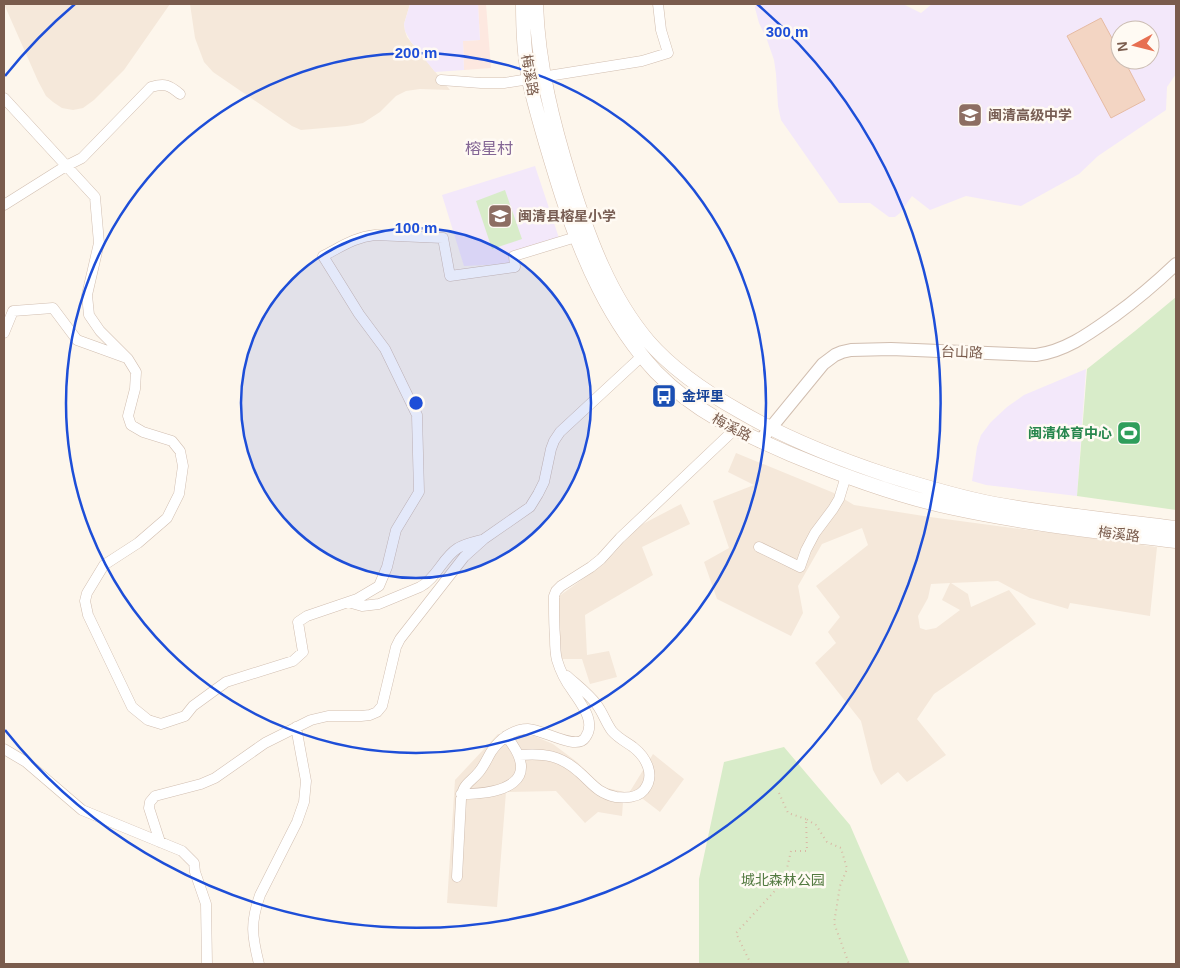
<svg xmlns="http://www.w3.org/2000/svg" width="1180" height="968" font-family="Arial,'Noto Sans SC',sans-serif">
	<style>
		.residential { fill: #f5e8da; fill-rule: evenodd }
		.commercial { fill: #fde8e0 }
		.education { fill: #f3e8fa; fill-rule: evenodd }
		.green { fill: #d8ecc9 }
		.building { fill: #f3d5c3; stroke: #e6bba3 }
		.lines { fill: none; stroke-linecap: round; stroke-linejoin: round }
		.minor-casing { stroke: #d1beb0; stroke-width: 11 }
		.tertiary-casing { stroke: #d1beb0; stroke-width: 14 }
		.secondary-casing { stroke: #d6c0b0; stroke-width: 15 }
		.path { stroke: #d9b8a5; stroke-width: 2; stroke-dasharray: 1 4; stroke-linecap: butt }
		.minor { stroke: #fff; stroke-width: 10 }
		.tertiary { stroke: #fff; stroke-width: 12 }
		.secondary { stroke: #fff; stroke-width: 14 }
		.ring { fill: none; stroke: #1d4ed8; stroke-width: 2.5 }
		.labels { text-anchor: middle; stroke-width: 5; stroke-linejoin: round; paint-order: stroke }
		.street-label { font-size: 14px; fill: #7a5c4d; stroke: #fffaf3 }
		.education-label { font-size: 14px; font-weight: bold; fill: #785e54; stroke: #fffaf3; text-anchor: start }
		.transit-label { font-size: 14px; font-weight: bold; fill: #164399; stroke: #fffaf3; text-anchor: start }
		.leisure-label { font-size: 14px; font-weight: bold; fill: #27864d; stroke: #fffaf3; text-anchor: end }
		.park-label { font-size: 14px; fill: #537a41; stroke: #fffaf3 }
		.quarter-label { font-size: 16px; fill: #846695; stroke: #fffaf3 }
		.centre { fill: #1d4ed8; stroke: #fffaf3; stroke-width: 2.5 }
		.ring-label { font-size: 15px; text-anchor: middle; font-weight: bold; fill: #1d4ed8; stroke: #fffaf3; stroke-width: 5; stroke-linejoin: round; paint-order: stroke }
	</style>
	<rect width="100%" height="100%" fill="#fdf6ec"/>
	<path class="residential" d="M4,4H170L124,70L94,100L83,108L73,110L62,108L53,102L46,96L38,81Z
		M190,4H410L404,24L405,31L407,37L450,90L420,89L406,91L396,96L380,112L363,123L347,126L301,130L292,126L213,72L204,62L195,38Z
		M736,453L834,493L854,505L930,517L1157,547L1150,616L1070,603L1068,609L1030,598L998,581L951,583L968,594L971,607L1009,590L1036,624L934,694L917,719L946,755L907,782L898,772L881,785L873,770L861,721L815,663L836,643L828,632L840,617L816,586L868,545L862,528L822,544L798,586L803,613L791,636L717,599L704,562L729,548L713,501L754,485L728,472ZM950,583L942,600L960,610L936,628L926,630L920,628L918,616L928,598L931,584Z
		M681,504L690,524L642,547L653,575L585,615L587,655L609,651L617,677L590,684L582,659H561L558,597L606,562L639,526Z
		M498,734L534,736L553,744L577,762L602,787L629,793L653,754L684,779L660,812L643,799L623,802L622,816L598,812L585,823L556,791L506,792L497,907L447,903L455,780Z"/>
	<path class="commercial" d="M478,4H486L491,68L464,70L463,41L480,40Z"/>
	<path class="education" d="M410,4H478L480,40L463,41L464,70L435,72L411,42L405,31L404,24Z
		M756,4H903L921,13L932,4H1176V74L1167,87L1166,110L1098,156L1079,174L1021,206L966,196L930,210L912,196L900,213L895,217H889L870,203H839L781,120L778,106L776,74L774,60L766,37L759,23L755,8ZM1120,30H1150V60H1120Z
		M535,166L559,238L510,253L509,264L464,266L442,195Z
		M1086,369L1077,496L986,485L972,481L977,447L981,435L991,422L1007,407L1024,395Z"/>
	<path class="green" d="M505,190L522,239L492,249L476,201Z
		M1176,297V510L1077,496L1087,369L1135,331Z
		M784,747L850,825L910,964H699V879L724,762Z"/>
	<path class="building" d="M1101,18L1120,53V60H1124L1145,100L1111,118L1067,36Z"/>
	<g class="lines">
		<defs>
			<path id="minor" d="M441,80L481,83H504L642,61L668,53L661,30L658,4
				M4,98L95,197L99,243L87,295L89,315L100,331L128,359L136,372L135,389L128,416L131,425L143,432L172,441L180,451L183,466L179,494L167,518L138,543L104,565L87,593L85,601L88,615L132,707L148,720L161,724L185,716L193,706L226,682L293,661L303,652L298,622L307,616L357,599L379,586L387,567L396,530L419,492L417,415L385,349L359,314L323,256C341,247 355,237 375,235L443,238L450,276L515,267L514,256L576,237
				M4,205L66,166L82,158L151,87C165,83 169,85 180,94
				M4,333L13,311L53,308L77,340L124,357
				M759,547L800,567L806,550L815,533L833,509L839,499L846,476
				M348,602L362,606L379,604L420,587C437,578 442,558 458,548C464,544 473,542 481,540
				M4,749L26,762L82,810L182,851L194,863L195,872L206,904L207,964
				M519,755C544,753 560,755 579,772C592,783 597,793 616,797C625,798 638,798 644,790C656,775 646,757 633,747C626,742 618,738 612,731C606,723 603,713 597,705C589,694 577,685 567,676
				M461,794C503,794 544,782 506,736
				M160,842L149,808L150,802L155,796L201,784L215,778L265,743L311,720L328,716H361L370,715L377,712L382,706L396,647L400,639L464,557L484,539L530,507L538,494L544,482L551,449L554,441L560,432L642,356
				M457,877L461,799C463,783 470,783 479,772C484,766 487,759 491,752C499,740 512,729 528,729C542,729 576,751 585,738C597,722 581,704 572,690C566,682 560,670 557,660C555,653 555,645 555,637C554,626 554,614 554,603V596L556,591L561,586L591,567L601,559L620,538L735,429
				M259,964C252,936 250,923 260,895L297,822L304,802L306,781L296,727"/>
			<path id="tertiary" d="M760,441L823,364L835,355L842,352L851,350L891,349L1036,355C1066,351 1090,333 1114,316C1136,300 1156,283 1176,264"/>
			<path id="secondary" d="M523,4C523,29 524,55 529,80C538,119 550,158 562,196C582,258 610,323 656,372C695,412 739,432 790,454C843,476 897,496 953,508C1027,524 1102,532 1176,541
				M536,4C538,65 553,124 571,182C589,239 610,296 648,341C674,371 707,393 741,412C787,439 836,458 887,475C922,486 958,497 995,504C1055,515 1116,520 1176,528"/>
		</defs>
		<use href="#minor" class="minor-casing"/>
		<use href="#tertiary" class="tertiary-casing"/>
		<use href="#secondary" class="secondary-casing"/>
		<path class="path" d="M779,793L788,813L806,819
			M751,964L736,933L784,881L791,851H807L806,819L816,825L827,842L841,848L847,869L840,886L834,923L849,964"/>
		<use href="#minor" class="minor"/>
		<use href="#tertiary" class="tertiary"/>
		<use href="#secondary" class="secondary"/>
	</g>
	<circle cx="416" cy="403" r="175" fill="#1d4ed8" fill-opacity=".12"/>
	<g class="ring">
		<circle cx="416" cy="403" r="175"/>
		<circle cx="416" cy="403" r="350"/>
		<path d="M5 76A525 525 0 0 1 75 4M757 4A525 525 0 1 1 5 730"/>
	</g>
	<defs>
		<symbol id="school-square" viewBox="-11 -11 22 22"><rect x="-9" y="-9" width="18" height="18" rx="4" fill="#8d6e63" stroke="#fffaf3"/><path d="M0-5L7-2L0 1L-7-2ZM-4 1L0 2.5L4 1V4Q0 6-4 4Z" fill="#fff"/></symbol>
		<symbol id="bus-square" viewBox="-11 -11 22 22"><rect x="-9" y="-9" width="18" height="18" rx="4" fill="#1a4fb4" stroke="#fffaf3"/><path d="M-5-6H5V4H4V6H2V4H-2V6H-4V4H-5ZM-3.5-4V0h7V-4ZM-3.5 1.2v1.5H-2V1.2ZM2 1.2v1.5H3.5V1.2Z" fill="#fff"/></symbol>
		<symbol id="stadium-square" viewBox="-11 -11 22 22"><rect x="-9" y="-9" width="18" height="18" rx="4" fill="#2e9e5b" stroke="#fffaf3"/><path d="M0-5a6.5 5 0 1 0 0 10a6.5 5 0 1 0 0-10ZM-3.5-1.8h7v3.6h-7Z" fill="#fff"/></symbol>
	</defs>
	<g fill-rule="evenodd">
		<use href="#school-square" x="956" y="101" width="28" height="28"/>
		<use href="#school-square" x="486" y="202" width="28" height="28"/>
		<use href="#bus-square" x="650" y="382" width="28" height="28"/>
		<use href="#stadium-square" x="1115" y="419" width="28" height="28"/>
	</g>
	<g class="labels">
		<g class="street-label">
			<text transform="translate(530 75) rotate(80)" y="5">梅溪路</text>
			<text transform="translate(962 352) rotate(2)" y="5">台山路</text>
			<text transform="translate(732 427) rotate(28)" y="5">梅溪路</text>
			<text transform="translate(1119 534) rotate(7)" y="5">梅溪路</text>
		</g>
		<g class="education-label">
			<text x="988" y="120">闽清高级中学</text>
			<text x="518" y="221">闽清县榕星小学</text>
		</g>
		<g class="transit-label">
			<text x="682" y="401">金坪里</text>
		</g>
		<g class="leisure-label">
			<text x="1112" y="438">闽清体育中心</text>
		</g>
		<g class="park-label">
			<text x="783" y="885">城北森林公园</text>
		</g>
		<g class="quarter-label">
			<text x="489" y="154">榕星村</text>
		</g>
	</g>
	<circle cx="416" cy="403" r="8" class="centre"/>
	<g class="ring-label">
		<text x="787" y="37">300 m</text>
		<text x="416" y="58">200 m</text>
		<text x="416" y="233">100 m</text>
	</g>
	<rect width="1180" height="968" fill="none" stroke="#7a5c4d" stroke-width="10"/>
	<g transform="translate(1135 45) rotate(263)"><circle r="24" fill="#fffaf3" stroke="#cabbb1"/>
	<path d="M0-4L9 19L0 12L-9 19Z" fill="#e76f51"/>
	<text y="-8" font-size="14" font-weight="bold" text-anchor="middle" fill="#7a5c4d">N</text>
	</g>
</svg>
